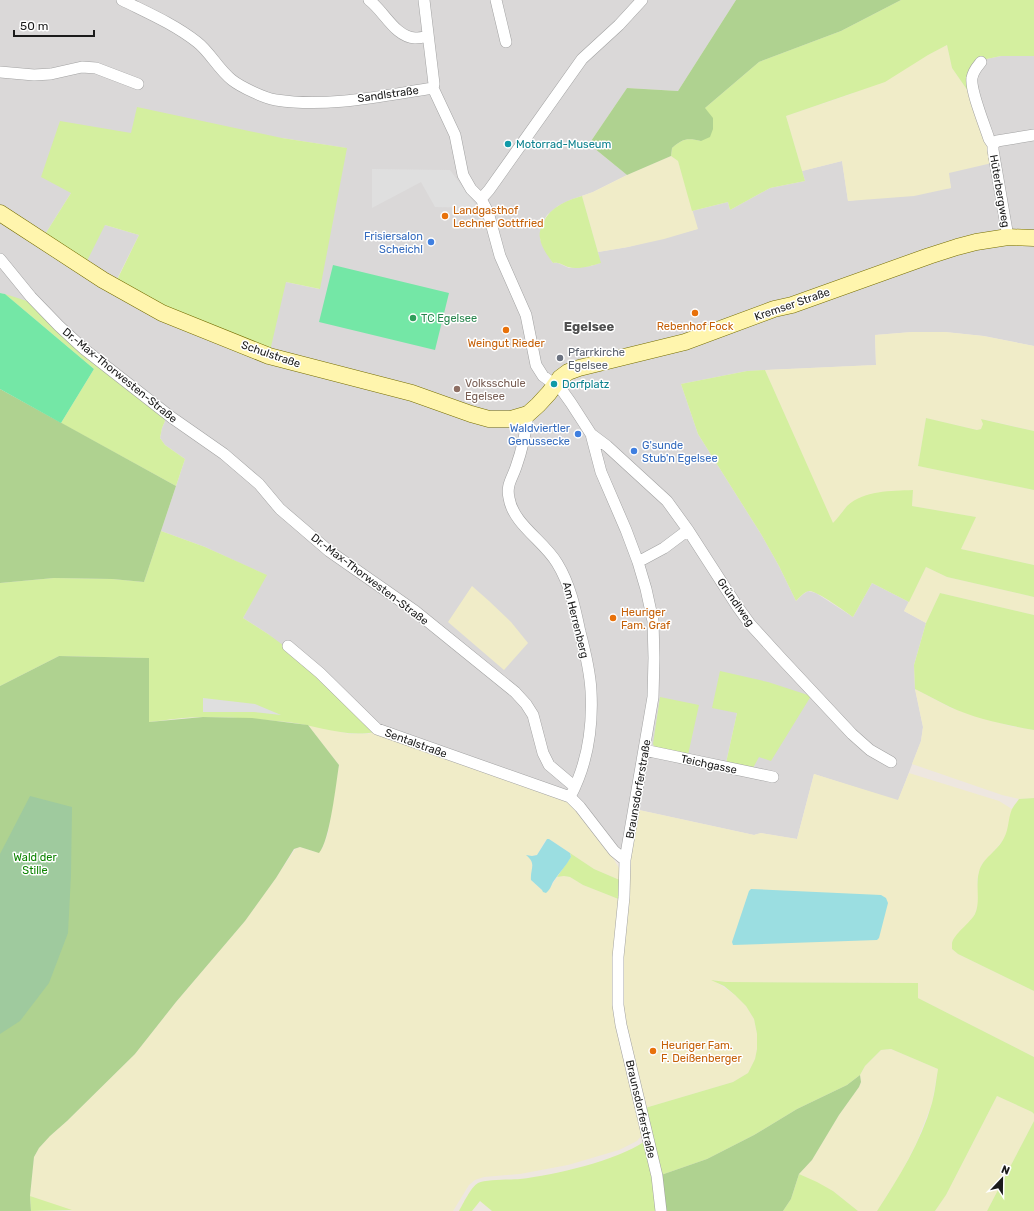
<svg xmlns="http://www.w3.org/2000/svg" width="1034" height="1211" font-family="Rubik,sans-serif">
	<style>
		.residential { fill: #dad8d8; fill-rule: evenodd }
		.farmland { fill: #f0ecc8 }
		.grass { fill: #d4ef9f }
		.forest { fill: #afd290 }
		.cemetery { fill: #9fca9e }
		.pitch { fill: #74e7a6 }
		.parking { fill: #dfdfdf }
		.water { fill: #9bdee1 }
		.lines { fill: none; stroke-linecap: round; stroke-linejoin: round }
		.street-casing { stroke: #a2a2a2; stroke-width: 12 }
		.secondary-casing { stroke: #756d00; stroke-width: 17 }
		.street { stroke: #fff; stroke-width: 11 }
		.secondary { stroke: #fff5ad; stroke-width: 16 }
		.culture-dot { fill: #0f9aa8; stroke: #fff; stroke-width: 1.5 }
		.food-dot { fill: #e8710a; stroke: #fff; stroke-width: 1.5 }
		.shop-dot { fill: #3f7fe0; stroke: #fff; stroke-width: 1.5 }
		.leisure-dot { fill: #2e9e5b; stroke: #fff; stroke-width: 1.5 }
		.worship-dot { fill: #6b7280; stroke: #fff; stroke-width: 1.5 }
		.education-dot { fill: #8d6e63; stroke: #fff; stroke-width: 1.5 }
		.labels { text-anchor: middle; stroke-width: 3; stroke-linejoin: round; paint-order: stroke }
		.street-label { font-size: 11px; fill: #1b1b1b; stroke: #fff }
		.culture-label { font-size: 11px; fill: #0d838f; stroke: #fff; text-anchor: start }
		.food-label { font-size: 11px; fill: #c56008; stroke: #fff; text-anchor: start }
		.shop-label { font-size: 11px; fill: #366cbe; stroke: #fff; text-anchor: end }
		.leisure-label { font-size: 11px; fill: #27864d; stroke: #fff; text-anchor: start }
		.worship-label { font-size: 11px; fill: #5b616d; stroke: #fff; text-anchor: start }
		.education-label { font-size: 11px; fill: #785e54; stroke: #fff; text-anchor: start }
		.park-label { font-size: 11px; fill: #0c8300; stroke: #fff }
		.quarter-label { font-size: 13px; font-weight: bold; fill: #4e4e4e; stroke: #fff }
	</style>
	<rect width="100%" height="100%" fill="#eee7e0"/>
	<path class="residential" d="M0,0H736L678,91L627,88L589,144L627,175L593,192L570,200L558,206L547,215L543,222L540,239L544,248L553,263H558L569,268L591,266L600,263L598,252L628,247L697,229L692,211L728,202L730,210L770,188L805,181L802,171L842,161L848,201L951,188L948,173L970,94L977,61L1001,56H1034V346L984,336L945,332H912L875,335L876,365L747,371L681,384L698,434L761,534L779,566L796,601L802,595L808,591L816,593L853,617L872,583L909,602L904,611L926,623L914,665L915,689L923,727L921,741L898,801L814,774L797,839L761,833L754,835L639,810L630,861L613,858L592,830L375,732L268,634L243,618L266,575L205,547L161,531L185,459L165,445L160,438L162,428L165,421L5,294L0,293ZM131,133L282,138L346,148L319,289L286,282L116,281L139,235L105,225L44,236L71,193ZM737,713L753,768L726,763Z"/>
	<path class="farmland" d="M947,45L952,68L970,94L987,144L992,163L949,173L951,188L914,196L848,201L842,161L802,171L786,116L851,94Z
		M671,156L678,161L698,229L664,239L628,247L598,252L582,196L593,192L627,175Z
		M912,332H945L983,336L1034,346V431L982,419L983,424L982,429L977,430L926,418L918,466L1034,490V565L961,549L975,517L912,506L913,490L847,506L833,524L765,370L876,365L875,335Z
		M926,567L947,577L1034,597V615L940,593L926,623L904,611Z
		M472,586L489,601L511,622L528,643L504,670L448,622Z
		M915,689L951,708L1010,726L1034,730V798L1019,799L1002,795L912,764L921,741L923,727Z
		M308,725L350,734H367L375,732L561,798L573,805L613,858L619,868L622,881L594,869L549,839L545,841L537,855L532,856L527,855L531,859L532,863L533,868L531,875V880L542,890L548,891L557,877L564,876L570,877L583,885L621,900L614,960L642,1135L637,1141L619,1150L568,1165L520,1174L484,1177L475,1180L469,1185L453,1211H72L30,1196L34,1157L39,1148L50,1136L67,1121L135,1054L176,1002L245,921L276,878L295,849L300,847L315,852L322,849L328,833L339,765Z
		M909,773L999,801L1012,809L1009,828L1004,839L995,850L982,864L979,872L977,881L979,893L978,905L975,914L970,922L956,936L952,942V949L958,954L1034,991V1057L918,998V983L726,982L713,980L735,995L746,1006L754,1019L757,1034V1049L755,1059L748,1073L733,1082L645,1108L624,1025L621,957L630,861L639,810L754,835L761,833L797,839L814,774L898,800Z
		M891,1049L938,1069L932,1103L916,1144L901,1173L877,1211H858L833,1191L799,1174L812,1160L839,1115L859,1087L861,1082L860,1075L865,1066L881,1050Z
		M997,1096L1032,1112L1034,1114V1121L987,1211H935L946,1195Z"/>
	<path class="grass" d="M901,0H1034V56H1001L977,61L970,94L952,68L947,45L928,55L885,82L786,116L805,181L770,188L730,210L728,202L692,211L678,161L671,156L672,148C683,138 688,138 701,141L705,108L759,62L841,31Z
		M137,107L282,138L347,148L320,289L286,282L270,351L164,309L116,282L139,235L105,225L86,263L44,236L71,193L41,177L60,121L131,133Z
		M582,196L601,263C591,266 578,270 568,267C562,265 559,262 553,263C548,256 541,247 540,238C539,234 540,230 542,226C548,208 565,201 582,196Z
		M5,294L27,301L57,329L162,414L165,421L162,428L160,438L165,445L185,459L176,486L61,423L94,369Z
		M765,370L833,523C838,518 842,512 847,506C864,490 891,491 913,490L912,506L976,517L961,549L1034,565V597L947,577L926,567L909,602L872,583L853,617C846,612 816,590 809,591C804,592 799,598 796,601L779,566L761,534L698,434L681,384L747,371Z
		M926,418L977,430L981,429L983,424L981,419L1034,431V490L918,466Z
		M161,531L205,547L267,575L243,618L268,634L287,648L375,732C345,738 316,725 287,722C259,719 232,717 204,717C186,717 167,720 149,722L148,658L59,656L0,686V583L54,578L112,579L144,582Z
		M940,593L1034,615V730C1006,725 976,719 950,707C938,701 927,695 915,689L914,665L926,623Z
		M720,671L768,682L811,696L771,761L759,757L753,768L726,763L737,713L712,708Z
		M660,697L699,705L688,755L655,748L653,744Z
		M1034,798V991L958,954L952,949C952,947 952,945 952,943C954,934 970,923 975,914C981,900 975,886 979,872C982,858 998,851 1004,838C1009,829 1008,818 1012,809C1014,805 1017,802 1019,799Z
		M570,853L594,869L622,881L621,900L583,885L570,877L564,876L557,877L571,857Z
		M711,980L726,982L918,983V998L1034,1057V1114L1032,1112L997,1096L946,1195L935,1211H877C899,1177 921,1142 932,1103C935,1092 936,1080 938,1069L891,1049L881,1050L865,1066L860,1075L847,1085L797,1109L754,1135L707,1159L661,1175L645,1108L733,1082L748,1073L755,1059L757,1049V1034L754,1019L746,1006L735,995L724,986Z
		M1034,1121V1211H987Z
		M645,1141L653,1177L658,1211H492L480,1201L472,1211H459C463,1204 471,1187 478,1183C486,1179 510,1180 520,1179C554,1175 617,1161 645,1141Z
		M799,1174L817,1182L833,1191L858,1211H783L791,1199Z
		M30,1196L72,1210L31,1211Z"/>
	<path class="forest" d="M736,0H901L841,31L759,62L705,108L713,118V129L710,137L701,141C688,138 683,138 672,148L671,156L627,175L589,144L627,88L678,91Z
		M0,389L176,486L144,582L112,579L54,578L0,583Z
		M59,656L149,658V722L203,717L252,718L308,725L339,765C336,783 330,841 319,853L300,847L294,849L276,878L245,921L176,1002L135,1054L67,1121L50,1136L39,1148L34,1157L30,1196L31,1211H0V686Z
		M860,1075L861,1082L859,1087L839,1115L812,1160L799,1174L791,1199L783,1211H665L661,1175L707,1159L754,1135L797,1109L847,1085Z"/>
	<path class="cemetery" d="M30,796L72,807L71,875L68,933L49,983L20,1021L0,1034V854Z"/>
	<path class="pitch" d="M333,265L449,293L435,350L319,322Z
		M0,293L5,294L94,369L61,423L0,389Z"/>
	<path class="parking" d="M372,169L450,170L478,208L435,207L421,182L372,208Z
		M203,698L255,704L281,715L254,712H203Z"/>
	<path class="water" d="M547,839H549L570,853L571,857C566,866 559,873 553,882C551,886 550,890 546,893L543,892L542,890L531,880C530,868 537,864 526,855L532,856L537,855Z
		M751,889L881,895L886,898L888,903L879,938L877,940L733,945L732,942L749,891Z"/>
	<g class="lines">
		<defs>
			<path id="street" d="M122,0C148,13 174,24 197,42C210,52 218,69 232,80C241,87 264,98 276,100C328,108 381,96 433,88
				M369,0C384,11 395,37 415,38C419,38 424,37 428,36
				M424,0L434,84L433,88
				M496,0L506,42
				M981,62C977,67 973,71 972,78C970,90 985,126 989,139L993,145V150L1008,237
				M0,72L34,75L51,74L82,67L96,68L138,84
				M433,88L455,135L463,175L471,189L481,199L488,212L500,256L526,315L536,365L543,376L561,389L571,403L591,434L601,472L626,530L638,562L646,589L653,621L654,658L653,697L625,860L624,897L618,957V1005L621,1025L657,1176L661,1211
				M993,145L997,141L1034,135
				M481,199L489,190L582,59L619,25L642,0
				M0,259L31,297L59,326L84,349L171,417L224,454L259,484L280,509L329,551L415,611L515,692L526,704L533,715L543,753L549,765L575,787
				M528,414C526,432 522,450 516,467C512,479 506,485 509,498C513,524 544,541 557,563C570,584 575,608 580,632C585,651 590,671 591,691C593,728 587,765 570,797
				M591,434L607,446L667,501L688,530L737,606L750,624L780,657L852,734L870,750L891,762
				M638,562L664,548L688,530
				M288,646L320,673L377,729L570,797L580,807L614,851L625,860
				M644,750L773,777"/>
			<path id="secondary" d="M0,213L103,280L162,313L269,356L412,393L471,414L489,419H511L528,414L538,405L549,393L560,378L568,372L579,368L685,342L774,309L792,305L929,256L957,247L976,242L1008,237L1034,238"/>
		</defs>
		<use href="#street" class="street-casing"/>
		<use href="#secondary" class="secondary-casing"/>
		<use href="#street" class="street"/>
		<use href="#secondary" class="secondary"/>
	</g>
	<g class="culture-dot">
		<circle cx="508" cy="144" r="4"/>
		<circle cx="554" cy="384" r="4"/>
	</g>
	<g class="food-dot">
		<circle cx="445" cy="216" r="4"/>
		<circle cx="695" cy="313" r="4"/>
		<circle cx="506" cy="330" r="4"/>
		<circle cx="613" cy="618" r="4"/>
		<circle cx="653" cy="1051" r="4"/>
	</g>
	<g class="shop-dot">
		<circle cx="431" cy="242" r="4"/>
		<circle cx="578" cy="434" r="4"/>
		<circle cx="634" cy="451" r="4"/>
	</g>
	<circle class="leisure-dot" cx="413" cy="318" r="4"/>
	<circle class="worship-dot" cx="560" cy="358" r="4"/>
	<circle class="education-dot" cx="457" cy="389" r="4"/>
	<g class="labels">
		<g class="street-label">
			<text transform="translate(388 94) rotate(-8)" y="4">Sandlstraße</text>
			<text transform="translate(1000 191) rotate(80)" y="4">Hüterbergweg</text>
			<text transform="translate(792 304) rotate(-19)" y="4">Kremser Straße</text>
			<text transform="translate(271 354) rotate(19)" y="4">Schulstraße</text>
			<text transform="translate(120 375) rotate(39)" y="4">Dr.-Max-Thorwesten-Straße</text>
			<text transform="translate(370 579) rotate(37)" y="4">Dr.-Max-Thorwesten-Straße</text>
			<text transform="translate(736 602) rotate(55)" y="4">Gründlweg</text>
			<text transform="translate(576 620) rotate(76)" y="4">Am Herrenberg</text>
			<text transform="translate(416 743) rotate(20)" y="4">Sentalstraße</text>
			<text transform="translate(709 764) rotate(12)" y="4">Teichgasse</text>
			<text transform="translate(638 789) rotate(-80)" y="4">Braunsdorferstraße</text>
			<text transform="translate(641 1109) rotate(77)" y="4">Braunsdorferstraße</text>
		</g>
		<g class="culture-label">
			<text x="516" y="148">Motorrad-Museum</text>
			<text x="562" y="388">Dorfplatz</text>
		</g>
		<g class="food-label">
			<text x="453" y="214">Landgasthof<tspan x="453" dy="13">Lechner Gottfried</tspan></text>
			<text x="695" y="330" text-anchor="middle">Rebenhof Fock</text>
			<text x="506" y="347" text-anchor="middle">Weingut Rieder</text>
			<text x="621" y="616">Heuriger<tspan x="621" dy="13">Fam. Graf</tspan></text>
			<text x="661" y="1049">Heuriger Fam.<tspan x="661" dy="13">F. Deißenberger</tspan></text>
		</g>
		<g class="shop-label">
			<text x="423" y="240">Frisiersalon<tspan x="423" dy="13">Scheichl</tspan></text>
			<text x="570" y="432">Waldviertler<tspan x="570" dy="13">Genussecke</tspan></text>
			<text x="642" y="449" text-anchor="start">G'sunde<tspan x="642" dy="13">Stub'n Egelsee</tspan></text>
		</g>
		<g class="leisure-label">
			<text x="421" y="322">TC Egelsee</text>
		</g>
		<g class="worship-label">
			<text x="568" y="356">Pfarrkirche<tspan x="568" dy="13">Egelsee</tspan></text>
		</g>
		<g class="education-label">
			<text x="465" y="387">Volksschule<tspan x="465" dy="13">Egelsee</tspan></text>
		</g>
		<g class="park-label">
			<text x="35" y="861">Wald der<tspan x="35" dy="13">Stille</tspan></text>
		</g>
		<g class="quarter-label">
			<text x="589" y="331">Egelsee</text>
		</g>
	</g>
	<g transform="translate(1002 1179) rotate(22)" stroke="#ffffff" stroke-width="3" paint-order="stroke">
	<path d="M0-3L7 15L0 10L-7 15Z" fill="#1b1b1b"/>
	<text y="-6" font-size="11" font-weight="bold" text-anchor="middle" fill="#1b1b1b">N</text>
	</g>
	<path d="M14 30v6h80v-6" fill="none" stroke="#1b1b1b" stroke-width="2"/>
	<text x="20" y="30" font-size="12" fill="#1b1b1b" stroke="#ffffff" stroke-width="3" paint-order="stroke">50 m</text>
</svg>
